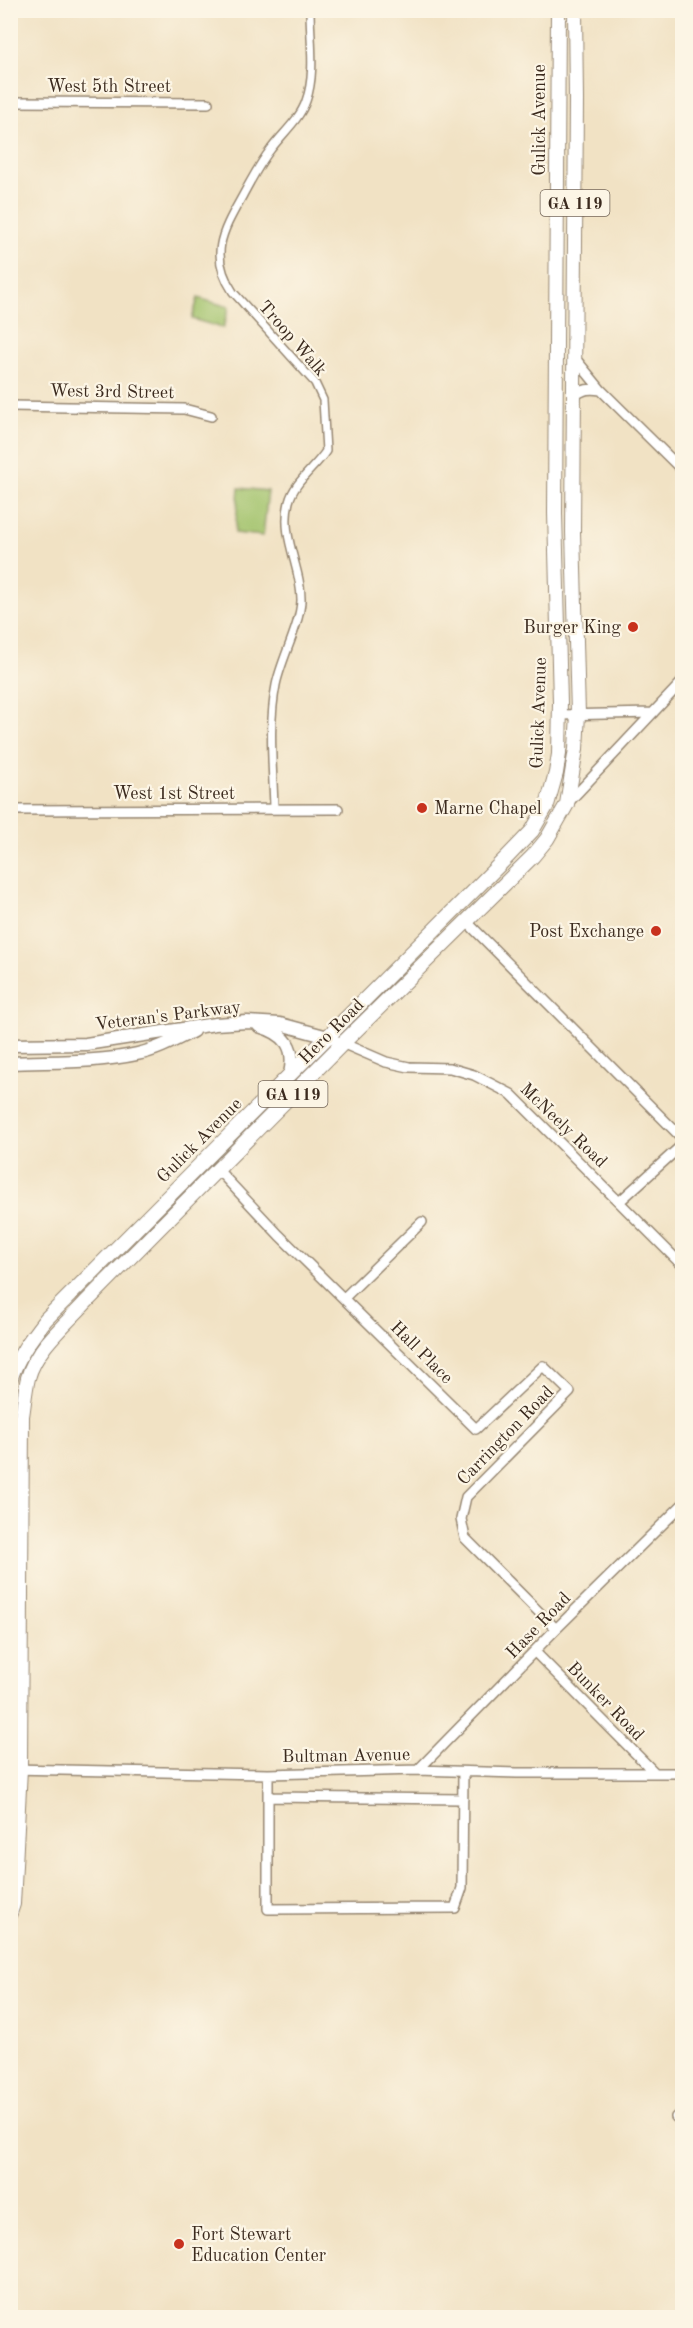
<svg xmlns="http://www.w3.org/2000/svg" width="693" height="2328" font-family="'Old Standard TT',serif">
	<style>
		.green { fill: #a1c26a; stroke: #6e7644; stroke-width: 1.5 }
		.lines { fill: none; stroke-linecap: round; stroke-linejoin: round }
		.pedestrian-casing { stroke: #968671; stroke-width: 10 }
		.minor-casing { stroke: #968671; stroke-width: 12 }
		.secondary-casing { stroke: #968671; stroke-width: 15 }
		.primary-casing { stroke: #968671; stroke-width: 16 }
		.pedestrian { stroke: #fff; stroke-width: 7 }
		.minor { stroke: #fff; stroke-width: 9 }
		.secondary { stroke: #fff; stroke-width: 12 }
		.primary { stroke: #fff; stroke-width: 14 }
		.poi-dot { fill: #c8321e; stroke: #fcf5e5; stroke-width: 2 }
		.labels { text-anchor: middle; stroke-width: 4.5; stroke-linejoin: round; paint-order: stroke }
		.shield { fill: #fcf5e5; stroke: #75675a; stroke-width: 1.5 }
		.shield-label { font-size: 16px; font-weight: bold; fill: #3b2a1e }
		.street-label { font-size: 18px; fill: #3b2a1e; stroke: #fcf5e5 }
		.poi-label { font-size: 18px; fill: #3b2a1e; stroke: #fcf5e5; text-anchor: end }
	</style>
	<rect width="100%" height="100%" fill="#fcf5e5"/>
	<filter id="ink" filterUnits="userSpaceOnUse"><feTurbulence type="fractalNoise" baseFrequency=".0167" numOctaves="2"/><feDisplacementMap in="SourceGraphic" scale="12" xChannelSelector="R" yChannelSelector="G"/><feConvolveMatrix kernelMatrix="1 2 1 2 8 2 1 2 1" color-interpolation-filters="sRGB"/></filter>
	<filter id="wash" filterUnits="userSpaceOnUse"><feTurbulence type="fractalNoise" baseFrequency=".008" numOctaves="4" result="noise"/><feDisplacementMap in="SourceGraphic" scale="24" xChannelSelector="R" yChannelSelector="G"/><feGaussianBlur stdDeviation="1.35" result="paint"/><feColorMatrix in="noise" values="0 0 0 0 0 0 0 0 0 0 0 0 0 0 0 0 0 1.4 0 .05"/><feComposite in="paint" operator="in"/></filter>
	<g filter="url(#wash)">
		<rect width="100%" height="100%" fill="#f1e2c4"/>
		<path class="green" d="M198,298L229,307L223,328L192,319Z
			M239,488L268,491L263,536L235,533Z"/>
	</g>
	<g filter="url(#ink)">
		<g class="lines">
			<defs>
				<path id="pedestrian" d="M274,808C273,768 268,725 276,685C281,660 300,625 301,601C302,568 280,537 289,502C294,482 315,468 326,451L323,400L315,383L233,292C208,254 223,231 243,195C251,180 260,163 271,149C282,134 300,119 306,101C316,74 310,39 310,10"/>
				<path id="minor" d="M10,102L208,103
					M574,357L601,390L682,470
					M574,396C584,389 589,388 601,390
					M10,406L184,409L211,416
					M560,715L653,713
					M567,804L682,682
					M10,810L338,809
					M467,922L682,1138
					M328,1037L386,1062L409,1067L450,1068L474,1075L511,1094L682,1265
					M218,1170L279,1235L476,1429L543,1366L570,1392L466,1497L461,1519L465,1538L556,1629
					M619,1202L682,1145
					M344,1298L422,1222
					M535,1652L655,1773
					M10,1769L268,1774L418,1770L517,1773H682
					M418,1770L556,1629L682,1505
					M268,1774V1797L463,1799
					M268,1797V1909L455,1908L462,1888L463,1772
					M676,2117L682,2121"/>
				<path id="secondary" d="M259,1026C286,1034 296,1047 290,1074
					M10,1045L86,1044L215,1024L247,1022L280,1024L328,1037
					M10,1063C52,1061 96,1063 137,1054C157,1050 175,1040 193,1031"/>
				<path id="primary" d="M10,1380C17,1357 31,1338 46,1319L508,856L532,831L547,805L556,773L559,754L560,702L555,513L558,10
					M10,1913L13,1904L20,1769L22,1416C24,1404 25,1390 28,1378C36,1348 66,1324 86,1302L343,1043L533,856L547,839L567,804L576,749L578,714L573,532L576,100L575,10"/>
			</defs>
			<use href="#pedestrian" class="pedestrian-casing"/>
			<use href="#minor" class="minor-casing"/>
			<use href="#secondary" class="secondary-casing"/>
			<use href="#primary" class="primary-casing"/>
			<use href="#pedestrian" class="pedestrian"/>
			<use href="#minor" class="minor"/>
			<use href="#secondary" class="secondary"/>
			<use href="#primary" class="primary"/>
		</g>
	</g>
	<g class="poi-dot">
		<circle cx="633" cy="627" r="6"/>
		<circle cx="422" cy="808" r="6"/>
		<circle cx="656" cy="931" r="6"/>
		<circle cx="179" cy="2244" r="6"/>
	</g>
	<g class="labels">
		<g class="shield">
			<rect x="540.5" y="190" width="69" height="26" rx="4.5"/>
			<rect x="258.5" y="1081" width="69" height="26" rx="4.5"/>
		</g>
		<g class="shield-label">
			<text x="575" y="209">GA 119</text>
			<text x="293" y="1100">GA 119</text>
		</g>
		<g class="street-label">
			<text x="109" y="92">West 5th Street</text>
			<text transform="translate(539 120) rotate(-90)" y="6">Gulick Avenue</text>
			<text transform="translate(293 338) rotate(49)" y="6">Troop Walk</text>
			<text transform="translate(112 391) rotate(1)" y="6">West 3rd Street</text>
			<text transform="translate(538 713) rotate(-88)" y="6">Gulick Avenue</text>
			<text x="174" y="799">West 1st Street</text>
			<text transform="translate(168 1015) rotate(-7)" y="6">Veteran's Parkway</text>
			<text transform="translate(331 1031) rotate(-45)" y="6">Hero Road</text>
			<text transform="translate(564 1125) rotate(44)" y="6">McNeely Road</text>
			<text transform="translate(199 1140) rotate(-45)" y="6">Gulick Avenue</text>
			<text transform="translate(422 1352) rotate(45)" y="6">Hall Place</text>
			<text transform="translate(505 1435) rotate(-46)" y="6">Carrington Road</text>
			<text transform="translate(538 1625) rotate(-46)" y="6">Hase Road</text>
			<text transform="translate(606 1701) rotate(46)" y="6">Bunker Road</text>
			<text transform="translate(346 1755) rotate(-1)" y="6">Bultman Avenue</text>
		</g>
		<g class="poi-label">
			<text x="621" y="633">Burger King</text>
			<text x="434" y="814" text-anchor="start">Marne Chapel</text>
			<text x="644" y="937">Post Exchange</text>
			<text x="191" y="2240" text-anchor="start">Fort Stewart<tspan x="191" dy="21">Education Center</tspan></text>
		</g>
	</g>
	<rect width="693" height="2328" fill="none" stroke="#fcf5e5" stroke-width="36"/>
</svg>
